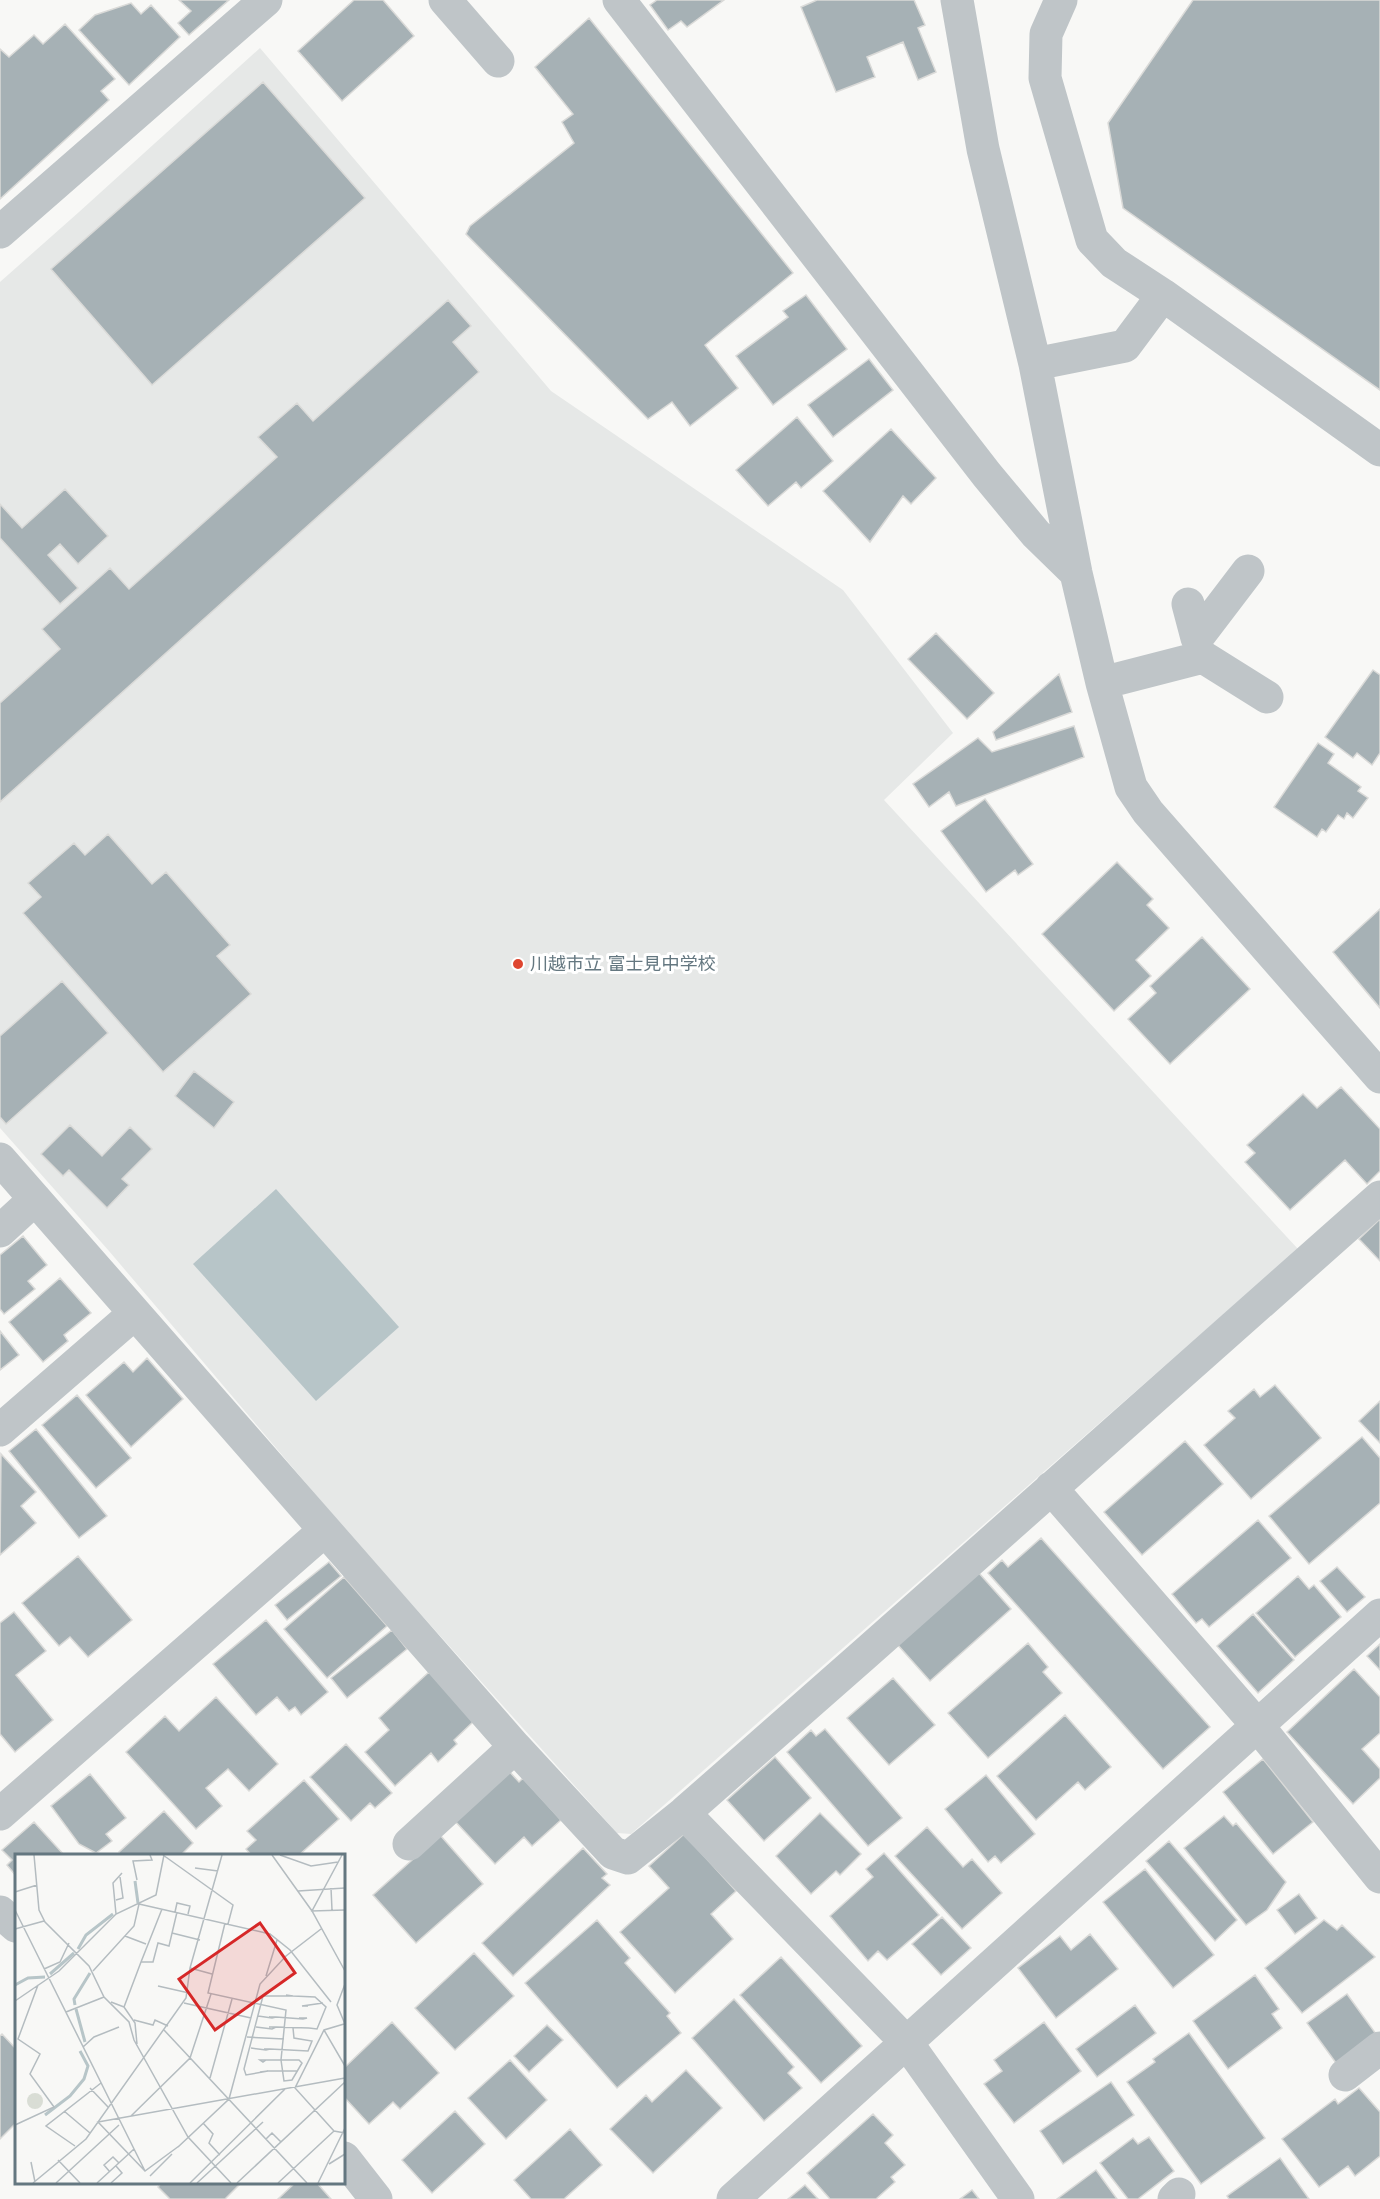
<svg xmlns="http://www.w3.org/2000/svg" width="1380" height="2199" font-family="Jost,'Noto Sans JP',sans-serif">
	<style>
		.built { fill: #e6e8e7 }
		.water { fill: #b7c5c8 }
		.building { fill: #a6b1b5; stroke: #dadad8; stroke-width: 1.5 }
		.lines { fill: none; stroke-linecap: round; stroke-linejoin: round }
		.minor { stroke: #bfc5c8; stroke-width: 33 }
		.poi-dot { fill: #de452f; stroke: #fff; stroke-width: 2 }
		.labels { text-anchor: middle; stroke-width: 6; stroke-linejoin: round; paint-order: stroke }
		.poi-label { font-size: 18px; fill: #647780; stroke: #fff; text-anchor: start }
		.inset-river { fill: none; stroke: #b7c5c8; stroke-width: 3 }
		.inset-road { fill: none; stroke: #b4bcc0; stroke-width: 1.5 }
		.view { fill: #d62828; fill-opacity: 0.15; stroke: #d62828; stroke-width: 3 }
		.inset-edge { fill: none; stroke: #647780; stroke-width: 3 }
	</style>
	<rect width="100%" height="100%" fill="#f8f8f6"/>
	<path class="built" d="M260,48L551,391L843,590L953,733L884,800L1298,1249L631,1834L617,1833L355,1541L109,1251L0,1128V282L79,212Z"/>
	<path class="water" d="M276,1189L399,1327L316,1401L193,1264Z"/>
	<path class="building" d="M179,0H229L189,35L178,23L191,11Z
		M354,0H383L414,36L342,101L298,51Z
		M657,0H724L687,27L681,21L668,30L650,5Z
		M817,0H914L925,25L918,28L936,72L918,80L903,42L867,57L875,77L836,92L801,7Z
		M1193,0H1380V390L1123,208L1108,123Z
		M131,3L141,14L151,5L180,37L129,85L79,30L95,15Z
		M589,18L793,273L705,345L738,388L690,426L672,402L648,419L466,234L470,226L574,143L562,122L573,114L535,67Z
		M65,24L115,79L101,91L109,100L0,199V49L9,57L34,35L43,44Z
		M263,82L365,198L152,385L51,269Z
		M806,295L847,349L773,405L736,356L788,317L783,311Z
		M448,300L471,326L453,342L479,372L0,802V703L60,649L42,629L110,568L129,589L277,457L258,437L297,403L313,421Z
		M869,359L893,390L833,437L808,405Z
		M797,417L833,461L801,488L796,482L768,506L736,470Z
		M891,429L936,478L911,504L903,496L870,542L823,491Z
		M65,489L108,536L78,564L60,544L48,555L78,588L60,604L0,538V504L22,528Z
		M936,633L994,693L967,719L908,659Z
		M1373,670L1380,675V753L1372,765L1357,753L1353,758L1325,737Z
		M1059,674L1072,712L996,740L993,732Z
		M1074,726L1084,757L956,806L949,792L929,807L913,784L978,738L992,752Z
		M1318,743L1334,754L1328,763L1361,787L1358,791L1368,798L1353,818L1347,813L1344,819L1338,815L1326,832L1322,829L1317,837L1274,807Z
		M985,799L1033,864L1018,875L1015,870L986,892L941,831Z
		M108,834L152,884L166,872L230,945L217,956L251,994L163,1072L23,913L41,897L28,883L74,843L85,855Z
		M1117,862L1153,899L1147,905L1169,928L1136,960L1151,976L1114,1011L1042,934Z
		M1380,909V1008L1333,952Z
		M1202,937L1250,989L1170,1064L1128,1019L1156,993L1150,986Z
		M62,981L108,1033L6,1124L0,1117V1036Z
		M194,1071L234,1102L214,1128L175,1096Z
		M1341,1087L1380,1129V1171L1367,1184L1345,1160L1290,1210L1245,1162L1255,1153L1247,1145L1303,1094L1317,1108Z
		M70,1125L102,1156L130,1127L152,1149L122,1179L129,1185L107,1208L69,1170L63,1176L41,1154Z
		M1380,1219V1261L1359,1239Z
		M23,1236L47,1265L28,1281L35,1289L4,1314L0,1309V1255Z
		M60,1278L91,1313L64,1335L68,1341L43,1362L9,1322Z
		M0,1331L19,1355L0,1370Z
		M147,1358L183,1399L131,1447L86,1395L124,1362L133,1372Z
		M1275,1385L1321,1438L1251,1499L1204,1445L1235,1418L1228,1411L1254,1389L1260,1397Z
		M77,1395L131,1458L96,1488L42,1425Z
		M1380,1401V1443L1359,1421Z
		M36,1429L107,1516L79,1538L9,1451Z
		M1362,1437L1380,1458V1503L1309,1564L1269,1516Z
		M1185,1441L1223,1484L1142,1555L1104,1512Z
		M1,1454L36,1492L21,1506L36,1523L0,1555Z
		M1258,1520L1291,1558L1209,1627L1202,1619L1196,1623L1172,1594Z
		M1041,1538L1210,1727L1163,1769L988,1573L1002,1560L1008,1567Z
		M78,1556L132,1620L88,1657L70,1637L59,1646L22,1603Z
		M329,1562L341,1576L287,1620L275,1605Z
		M1337,1567L1365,1597L1347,1612L1320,1581Z
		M978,1572L1011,1609L930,1681L897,1644Z
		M1298,1576L1309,1589L1314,1585L1341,1617L1295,1657L1256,1613Z
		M344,1577L387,1626L327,1678L284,1629Z
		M14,1612L46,1651L16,1675L53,1720L15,1752L0,1734V1623Z
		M1253,1614L1294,1660L1258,1693L1217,1646Z
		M266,1620L328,1692L301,1715L295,1707L289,1711L277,1697L256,1715L213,1664Z
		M392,1630L407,1649L347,1698L331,1678Z
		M1028,1643L1048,1667L1043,1672L1062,1693L988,1758L948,1713Z
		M1380,1644V1670L1367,1656Z
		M1354,1669L1380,1697V1733L1362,1749L1380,1769V1778L1353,1804L1287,1732Z
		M429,1672L474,1721L454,1740L457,1744L438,1762L431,1753L395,1786L365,1752L389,1730L379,1718Z
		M893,1678L935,1725L889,1765L847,1718Z
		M216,1697L278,1764L249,1791L228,1769L206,1788L222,1806L196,1829L126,1752L165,1716L179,1731Z
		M1065,1715L1111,1767L1085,1790L1078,1782L1036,1820L997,1776Z
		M825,1729L902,1818L868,1846L787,1752L811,1730L816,1736Z
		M346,1744L392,1793L375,1808L370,1803L351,1821L310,1777Z
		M775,1757L811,1798L764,1841L727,1800Z
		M1263,1759L1313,1822L1273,1854L1223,1792Z
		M507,1769L519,1782L523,1778L561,1820L532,1846L524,1837L495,1864L453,1819Z
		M90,1774L126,1818L106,1834L112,1841L96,1853L79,1844L51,1806Z
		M986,1775L1035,1834L1001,1863L995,1856L988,1862L945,1809Z
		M304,1780L339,1819L298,1856H252L246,1849L256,1840L247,1831Z
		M164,1811L193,1843L180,1856H121L119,1852Z
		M820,1813L861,1854L840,1875L836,1871L811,1894L776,1856Z
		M1224,1816L1233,1826L1236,1823L1286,1882L1267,1910L1246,1925L1184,1848Z
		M34,1822L65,1856H16V1876L7,1865L12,1860L2,1850Z
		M927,1827L963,1867L972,1859L1002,1893L962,1929L895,1856Z
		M684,1834L736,1891L711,1914L733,1939L675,1993L620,1932L669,1888L649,1866Z
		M440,1835L483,1884L416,1943L373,1895Z
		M1169,1841L1237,1920L1215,1941L1146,1861Z
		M583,1848L607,1874L602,1878L610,1885L513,1976L482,1943Z
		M884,1853L939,1915L887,1960L878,1951L868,1961L830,1916L873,1877L866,1869Z
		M1145,1869L1214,1955L1173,1988L1103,1902Z
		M1299,1894L1317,1918L1295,1934L1277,1910Z
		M942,1917L971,1948L941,1975L912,1944Z
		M597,1920L630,1958L625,1963L670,2013L667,2016L681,2033L617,2088L525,1983Z
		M1324,1920L1337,1930L1342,1925L1375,1957L1302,2013L1265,1968Z
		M1090,1934L1118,1969L1056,2018L1018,1968L1060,1936L1071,1950Z
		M474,1953L514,1996L455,2050L415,2008Z
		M781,1957L862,2046L821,2083L740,1995Z
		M1255,1975L1279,2009L1272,2014L1282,2028L1228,2069L1193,2021Z
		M1347,1994L1376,2034L1336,2063L1307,2023Z
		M734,1999L794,2067L788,2073L802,2088L764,2121L692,2038Z
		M1135,2005L1156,2033L1097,2077L1076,2049Z
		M392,2022L439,2073L400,2109L393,2102L369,2124L344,2097V2068Z
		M1044,2022L1081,2071L1014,2123L984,2084L1002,2071L994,2060Z
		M547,2025L563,2040L529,2072L514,2056Z
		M1189,2033L1265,2138L1201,2184L1127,2082L1155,2062L1153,2059Z
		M2,2034L16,2049V2123L0,2139V2036Z
		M510,2060L547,2100L506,2139L468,2098Z
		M686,2070L722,2108L653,2173L610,2129L646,2095L652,2102Z
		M1111,2082L1134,2115L1063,2164L1040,2131Z
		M1359,2088L1380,2112V2156L1355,2176L1348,2166L1319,2187L1282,2139L1335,2099L1338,2104Z
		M455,2111L485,2144L432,2193L402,2160Z
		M873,2114L893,2135L885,2143L905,2165L891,2177L895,2182L876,2199H830L807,2173Z
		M570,2129L602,2165L564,2199H531L514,2180Z
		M1149,2137L1174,2171L1138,2199H1128L1100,2163L1133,2138L1138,2144Z
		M1280,2158L1309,2199H1229L1227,2196Z
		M1096,2170L1117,2199H1057Z
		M162,2182H242L225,2199H170L158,2187Z
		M296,2182H316L331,2199H278Z
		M805,2185L818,2199H788Z
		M972,2190L979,2199H960Z"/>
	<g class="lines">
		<path class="minor" d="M445,0L498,61
			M619,0L987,475L1036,534L1076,573
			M957,0L983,149L1035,364L1076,573L1102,683L1131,787L1148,812L1380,1077
			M0,232L266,0
			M1163,295L1380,450
			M1035,364L1125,346L1163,295L1114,263L1092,240L1045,78L1046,34L1061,0
			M1188,604L1197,638L1248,571
			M1102,683L1203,657L1267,697
			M0,1159L515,1747L613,1853L628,1858L684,1813L866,1653L1380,1197
			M0,1231L35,1199
			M0,1430L135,1313
			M1051,1488L1257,1725L1380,1877
			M684,1813L907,2043L1018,2199
			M0,1814L325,1530
			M409,1844L515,1747
			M0,1912L16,1926
			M1345,2075L1380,2048
			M344,2158L376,2199
			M733,2199L1380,1615
			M1174,2199L1179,2194"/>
	</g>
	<circle class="poi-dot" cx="518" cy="964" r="6"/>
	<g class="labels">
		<g class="poi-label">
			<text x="530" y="970">川越市立 富士見中学校</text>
		</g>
	</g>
	<g transform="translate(15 1854)">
		<rect width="330" height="330" fill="#f8f8f6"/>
		<path d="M12 247a8 8 0 1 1 16 0a8 8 0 1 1-16 0Z" fill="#d9ddd5"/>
		<path class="inset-river" d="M120,27L123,49M63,95L71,81L98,60M35,120L59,99M0,131L13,124L30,123M60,151L59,145L75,119M61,155L70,188M30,261L55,242L69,225L73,212L65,197"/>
		<path class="inset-road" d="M19,1L24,56L30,68L74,112L89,143L114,168L119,186L173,283L216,329M148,1L218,51L213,70M257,1L297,57L330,117M265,1L296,12L323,8M327,1L297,57L330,56M180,14L203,17M122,26L118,7L137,6L135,1M316,34L317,56M283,37L330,34M0,38L22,31M101,46L108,44L105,23M124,50L255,80L275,96L316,148M147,55L126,108H138L143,89L154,92L162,58M0,56L130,317M160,58L162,49L175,52L173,60M101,60L98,29L107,19M210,69L193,139L271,156L266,206L269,227L277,226L287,209L284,206H251L248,208L245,206H251M0,75L29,67M157,79L185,86M110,82L131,90M175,114L197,120M29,115L45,108L54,89M78,117L119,72L124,50M251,122L262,86M143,132L174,139M278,142L300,143L311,153L302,175L294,174M0,147L44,117L101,60L141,41L149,1M96,148L109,153L126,108M169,149L236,164M293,152H287L308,149M109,153L120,169L122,190M51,158L89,143M243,162L257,164L261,163H254M261,163L288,165L292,164H284M119,166L138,171L140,166L153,172M329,170L309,176L280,234L319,277L330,279M330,170L322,151L330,130M241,173L257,175L261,173H254M261,173L294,174H287M149,176L292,329M309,176L330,212M232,183L269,185M68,193L79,183L104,173M236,194L251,196L255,195H249M255,195L293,197L297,187L279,184L278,174M253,217H283M245,218L253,217L231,221L229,215L248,142H278L271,141M195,224L217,145M75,234L93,253M49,257L75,279M116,262L175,204L196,140M188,269L198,280L194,289L205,301M0,271L39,253L15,220L25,200L3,185L23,131M251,285L257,279L266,288M60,292L31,272L86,229M164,292L130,317L83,268L330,224M163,293L214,245L245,130L271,102L306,75M43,306L65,329M16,308L20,328M314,310L330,300M95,318L89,311L98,303L104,309M135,322L157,300M18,329L71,285L171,144L175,114L207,1M41,329L104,271M82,329L119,295M96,329L107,319L101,312M175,329L270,235M182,329L248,268M222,329L330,228M263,329L319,277M303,329L330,274"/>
		<path class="view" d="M245,69L280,119L200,176L164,125Z"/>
		<rect width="330" height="330" class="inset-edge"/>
	</g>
</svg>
